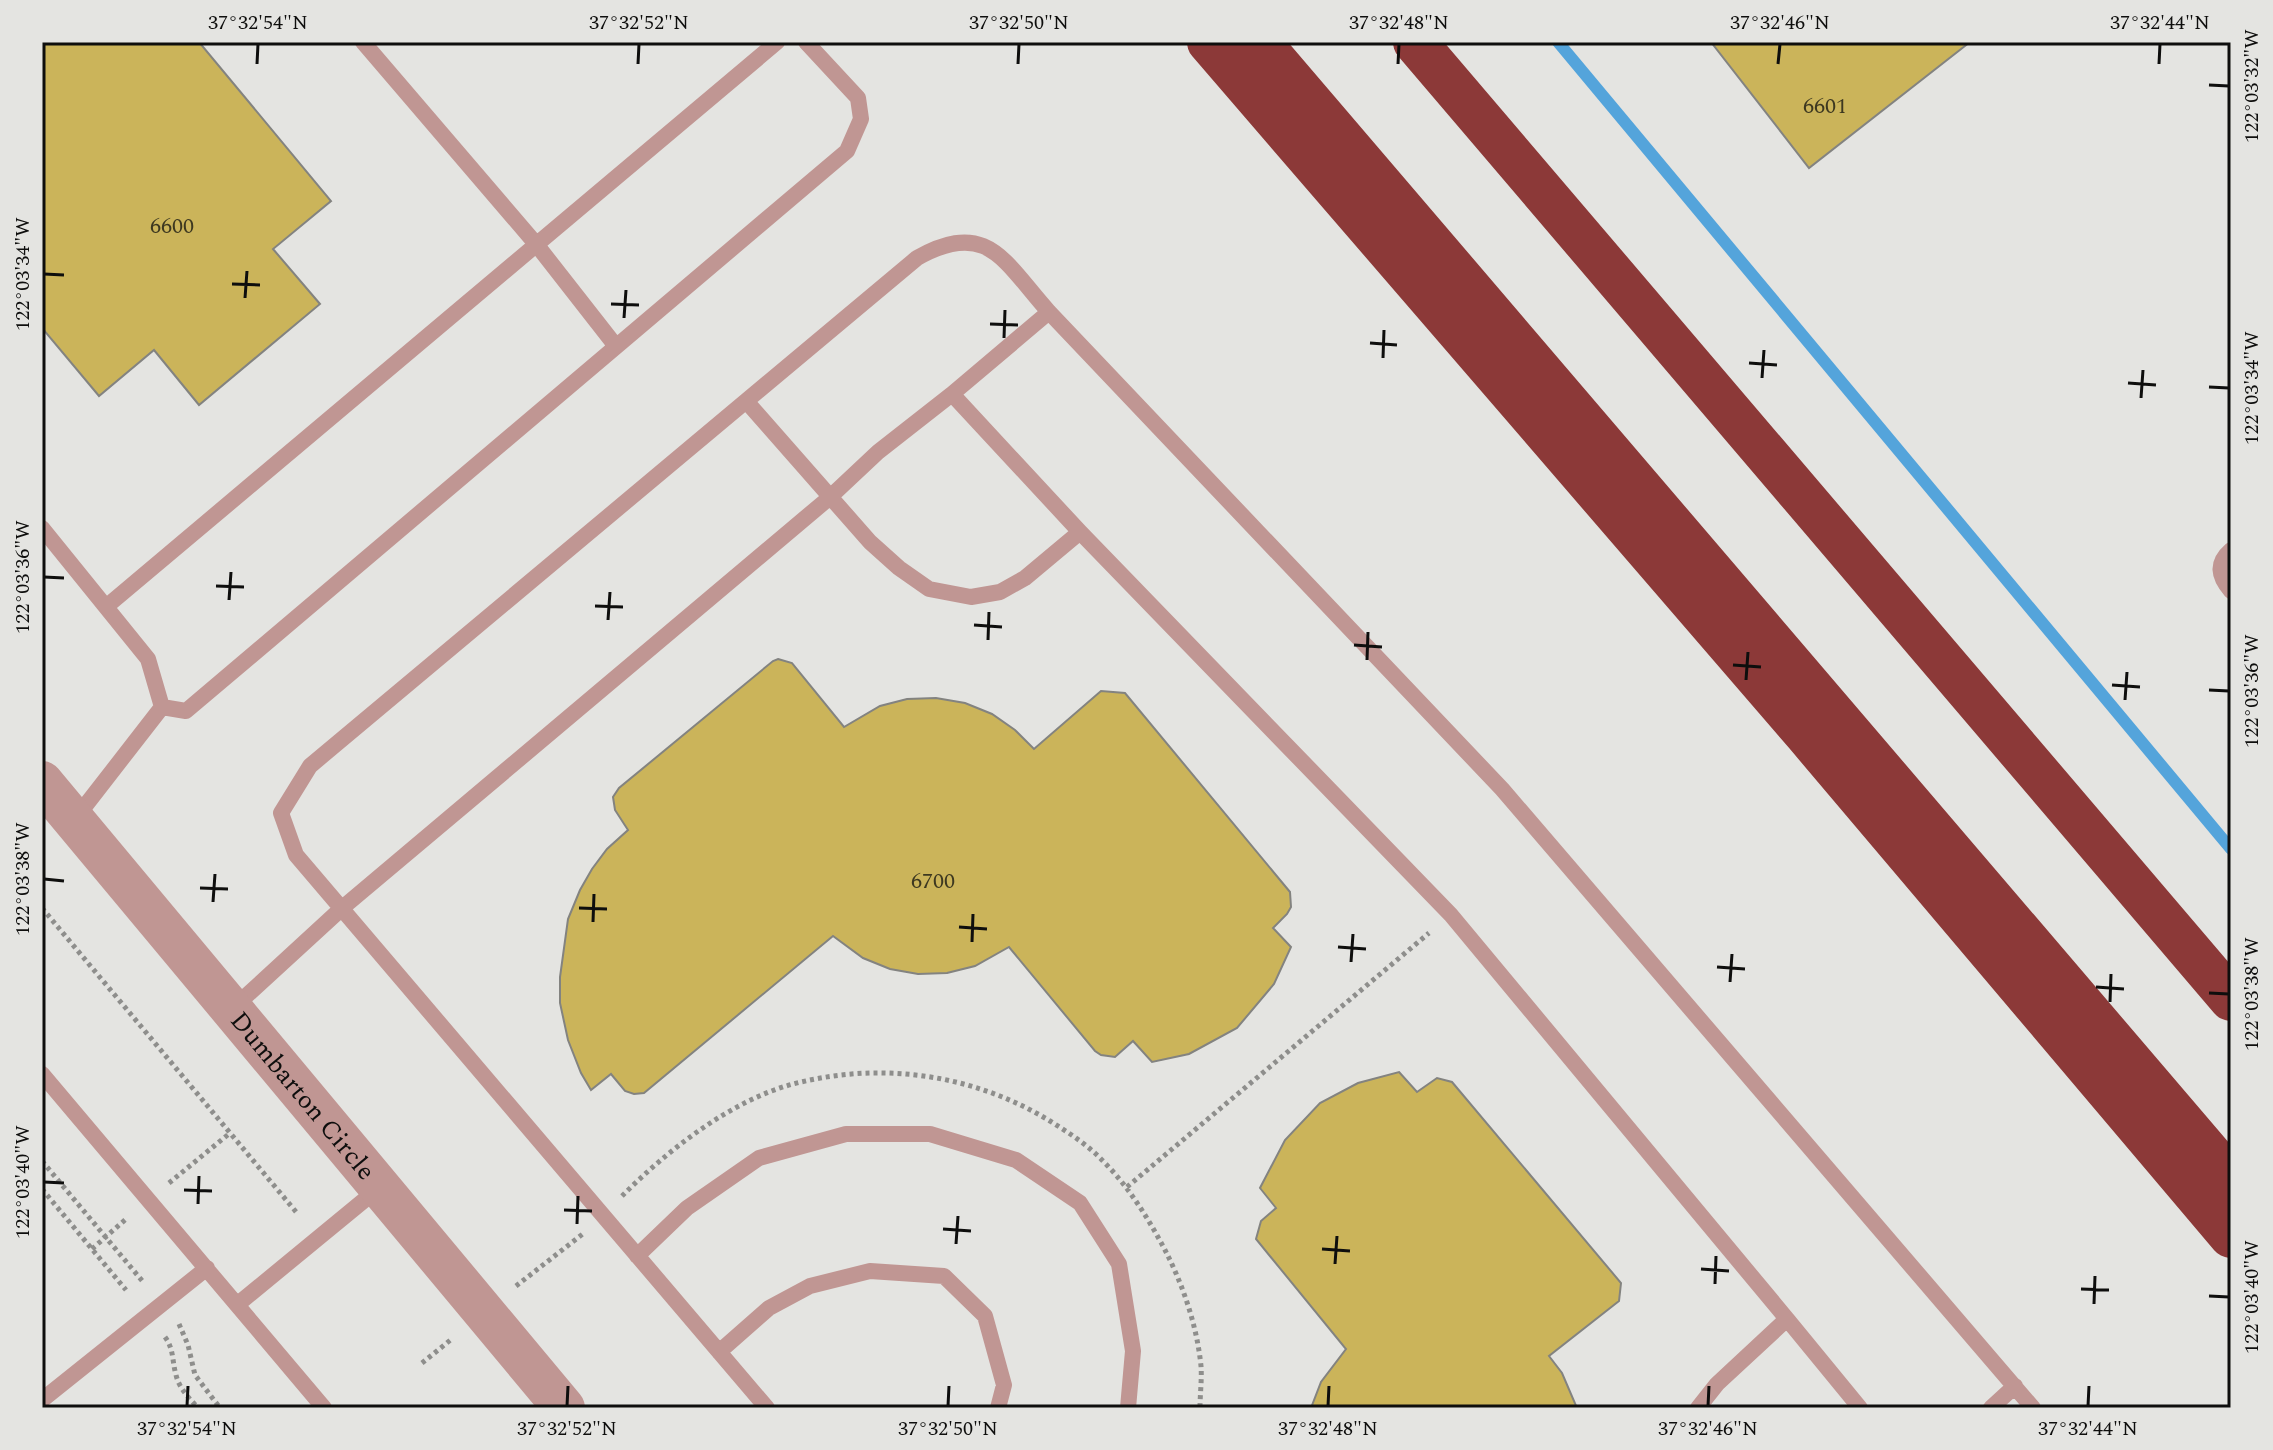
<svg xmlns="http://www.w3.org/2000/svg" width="2273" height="1450" font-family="Spectral,serif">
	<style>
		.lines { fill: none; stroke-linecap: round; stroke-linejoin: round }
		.stream { stroke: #54a4db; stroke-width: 12 }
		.building { fill: #cbb45a; stroke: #838380; stroke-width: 2 }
		.path { stroke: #8e8e8c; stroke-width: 5; stroke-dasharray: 4 4; stroke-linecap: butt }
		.service { stroke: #c09693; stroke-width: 16 }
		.tertiary { stroke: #c09693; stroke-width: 42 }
		.motorway { stroke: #8c3938; stroke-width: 44 }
		.ticks { fill: none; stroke: #0e0e0d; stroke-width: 3 }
		.labels { text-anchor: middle; stroke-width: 6; stroke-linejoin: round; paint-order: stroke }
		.number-label { font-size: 22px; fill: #3d3820 }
		.street-label { font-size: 26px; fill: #0e0e0d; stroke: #e4e4e1 }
		.neatline { fill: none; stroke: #0e0e0d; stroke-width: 3 }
		.ticks-label { font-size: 20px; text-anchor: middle; fill: #0e0e0d }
	</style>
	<rect width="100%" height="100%" fill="#e4e4e1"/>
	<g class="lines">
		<path class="stream" d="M1558,42L2231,849"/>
	</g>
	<path class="building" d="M42,42H199L331,201L273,249L320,304L199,405L154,350L99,396L42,328Z
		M1711,42H1970L1809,168Z
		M778,659L792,663L844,727L880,706L907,699L936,698L965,703L992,714L1015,730L1034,749L1101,691L1125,693L1290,892L1291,907L1287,914L1273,928L1291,947L1274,984L1237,1028L1189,1054L1152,1062L1133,1041L1115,1057L1101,1055L1095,1051L1009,947L975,966L947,973L918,974L890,969L863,958L833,936L644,1093L634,1094L625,1091L611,1074L591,1090L581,1073L568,1040L560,1003V977L568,919L580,890L592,869L607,849L628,830L615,810L613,797L619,788L773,661Z
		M1399,1072L1417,1092L1437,1078L1452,1082L1621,1283L1619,1301L1549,1356L1562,1373L1577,1408H1311L1321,1382L1346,1349L1256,1239L1261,1221L1276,1208L1260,1188L1285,1140L1320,1103L1358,1083Z"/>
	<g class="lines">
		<path class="path" d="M42,908L297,1213
			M42,1161L144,1283
			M169,1183L230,1133
			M1127,1187L1429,933
			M42,1189L126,1290
			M622,1196C668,1150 730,1101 793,1084C881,1061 973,1074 1050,1121C1069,1133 1088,1145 1103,1161C1129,1187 1148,1218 1165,1250C1183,1285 1197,1326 1201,1366C1202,1379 1200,1394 1200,1408
			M92,1249L126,1219
			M516,1286L584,1233
			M179,1324L188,1345L195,1375L220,1408
			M165,1337C174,1349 172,1361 176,1375C179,1388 189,1398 198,1408
			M422,1363L453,1338"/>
		<path class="service" d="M363,42L536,244L615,345
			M952,394L1049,312
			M746,401L870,542L899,568L929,589L971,597L1000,592L1025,578L1080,532
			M42,528L148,659L162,707L75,819
			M2231,550C2216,563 2218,576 2231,591
			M107,606L777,42
			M162,707L186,711L847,151L861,119L858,98L806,42
			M232,1009L341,909L829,498L878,452L952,394L1080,532L1451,915L1787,1319L1717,1384L1698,1408
			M42,1074L324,1408
			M637,1256L687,1208L759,1158L846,1134H930L1016,1160L1080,1203L1119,1264L1133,1351L1128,1408
			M238,1304L379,1188
			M1787,1319L1860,1408
			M719,1352L769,1308L810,1286L870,1271L944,1276L985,1316L1004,1385L998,1408
			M42,1400L207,1268
			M767,1408L296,855L281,813L310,766L917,258C988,218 1004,262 1049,312L1502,789L2033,1408
			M1991,1408L2015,1386"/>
		<path class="tertiary" id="s1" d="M42,782L564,1408"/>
		<path class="motorway" d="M1209,42L1806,734L2231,1236
			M1259,42L2231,1179
			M1415,42L2231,999"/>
	</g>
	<path class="ticks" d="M257,64L258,44M638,64L639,44M1018,64L1019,44M1398,64L1399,44M1778,64L1780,44M2159,64L2160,44M2209,85L2229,86M44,274L64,275M232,284L260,285M245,298L247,271M611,304L639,305M624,318L626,290M990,324L1018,325M1004,338L1005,310M1370,343L1397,345M1383,358L1384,330M1749,363L1777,365M1762,378L1764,350M2128,383L2156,385M2209,387L2229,388M2141,398L2143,370M44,577L64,578M216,586L244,587M229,600L231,572M595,606L623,607M608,620L610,592M974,625L1002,627M988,640L989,612M1354,645L1382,647M1367,660L1368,632M1733,665L1761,667M1746,680L1748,652M2112,685L2140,687M2209,690L2229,691M2125,700L2127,672M44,879L64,881M200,888L228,889M213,902L215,874M579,908L607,909M593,922L594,894M959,927L987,929M972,942L973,914M1338,947L1366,949M1351,962L1353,934M1717,967L1745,969M1730,982L1732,954M2096,987L2124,989M2209,993L2229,994M2110,1002L2111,974M44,1182L64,1183M184,1190L212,1191M198,1204L199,1176M564,1210L592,1211M577,1224L578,1196M943,1229L971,1231M956,1244L958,1216M1322,1249L1350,1251M1335,1264L1337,1236M1701,1269L1729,1271M1715,1284L1716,1256M2081,1289L2109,1290M2209,1296L2229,1297M2094,1304L2095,1276M187,1406L188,1386M567,1406L568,1386M948,1406L949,1386M1328,1406L1329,1386M1708,1406L1709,1386M2088,1406L2089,1386"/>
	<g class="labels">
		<g class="number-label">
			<text x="1825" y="113">6601</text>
			<text x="172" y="233">6600</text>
			<text x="933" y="888">6700</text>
		</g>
		<g class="street-label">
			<text dy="9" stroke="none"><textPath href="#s1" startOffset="408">Dumbarton Circle</textPath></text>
		</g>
	</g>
	<rect width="2273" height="1450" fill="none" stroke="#e4e4e1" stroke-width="88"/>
	<rect x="44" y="44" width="2185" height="1362" class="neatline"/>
	<g class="ticks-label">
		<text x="258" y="29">37°32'54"N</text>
		<text x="639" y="29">37°32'52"N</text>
		<text x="1019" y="29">37°32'50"N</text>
		<text x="1399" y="29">37°32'48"N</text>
		<text x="1780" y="29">37°32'46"N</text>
		<text x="2160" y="29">37°32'44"N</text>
		<text transform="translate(2251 86) rotate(-90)" y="7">122°03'32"W</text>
		<text transform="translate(22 274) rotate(-90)" y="7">122°03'34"W</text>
		<text transform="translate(2251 388) rotate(-90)" y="7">122°03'34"W</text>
		<text transform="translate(22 577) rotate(-90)" y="7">122°03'36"W</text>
		<text transform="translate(2251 691) rotate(-90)" y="7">122°03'36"W</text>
		<text transform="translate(22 879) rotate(-90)" y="7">122°03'38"W</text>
		<text transform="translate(2251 994) rotate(-90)" y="7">122°03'38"W</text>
		<text transform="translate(22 1182) rotate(-90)" y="7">122°03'40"W</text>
		<text transform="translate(2251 1297) rotate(-90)" y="7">122°03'40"W</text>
		<text x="187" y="1435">37°32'54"N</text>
		<text x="567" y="1435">37°32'52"N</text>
		<text x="948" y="1435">37°32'50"N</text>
		<text x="1328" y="1435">37°32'48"N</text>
		<text x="1708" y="1435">37°32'46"N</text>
		<text x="2088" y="1435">37°32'44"N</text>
	</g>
</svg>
